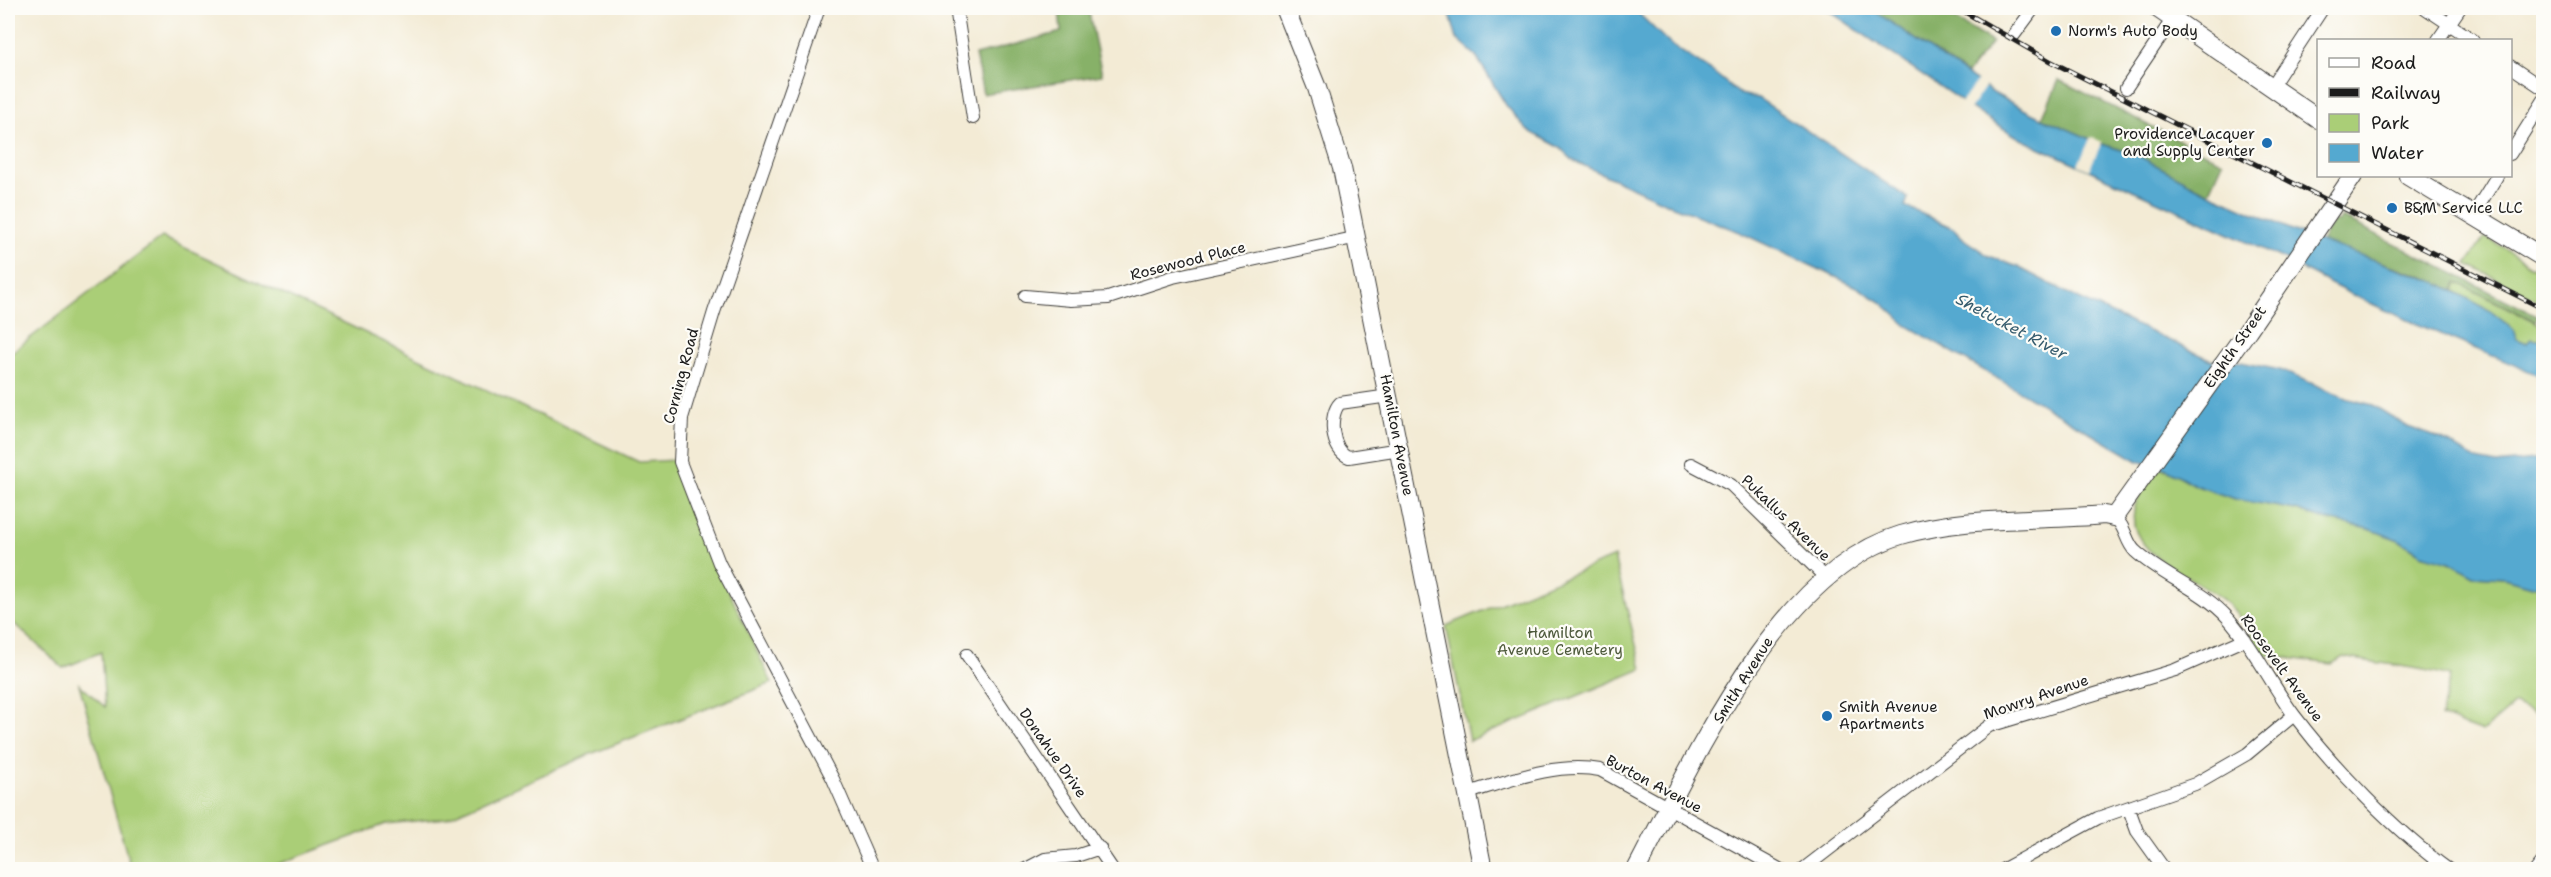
<svg xmlns="http://www.w3.org/2000/svg" width="2551" height="877" font-family="'Shantell Sans',sans-serif">
	<style>
		.green { fill: #aace77; stroke: #63754a; stroke-width: 1.5 }
		.forest { fill: #87b168; stroke: #526642; stroke-width: 1.5 }
		.water { fill: #54a9d0; stroke: #386276; stroke-width: 1.5 }
		.pier { fill: #f3ebd5 }
		.lines { fill: none; stroke-linecap: round; stroke-linejoin: round }
		.street-casing { stroke: #3c3b38; stroke-width: 14 }
		.secondary-casing { stroke: #3c3b38; stroke-width: 20 }
		.street { stroke: #fff; stroke-width: 12 }
		.secondary { stroke: #fff; stroke-width: 18 }
		.rail-casing { stroke: #1c1c1c; stroke-width: 5 }
		.rail { stroke: #fdfcf7; stroke-width: 3; stroke-dasharray: 9; stroke-linecap: butt }
		.poi-dot { fill: #1f6fb2; stroke: #fdfcf7; stroke-width: 2 }
		.labels { text-anchor: middle; stroke-width: 4.5; stroke-linejoin: round; paint-order: stroke }
		.poi-label { font-size: 15px; fill: #1c1c1c; stroke: #fdfcf7; text-anchor: start }
		.street-label { font-size: 15px; fill: #1c1c1c; stroke: #fdfcf7 }
		.park-label { font-size: 15px; fill: #4e5a3c; stroke: #fdfcf7 }
		.water-label { font-size: 16px; font-style: italic; fill: #355b6d; stroke: #fdfcf7 }
	</style>
	<rect width="100%" height="100%" fill="#fdfcf7"/>
	<filter id="ink" filterUnits="userSpaceOnUse"><feTurbulence type="fractalNoise" baseFrequency=".0167" numOctaves="2"/><feDisplacementMap in="SourceGraphic" scale="12" xChannelSelector="R" yChannelSelector="G"/><feConvolveMatrix kernelMatrix="1 2 1 2 8 2 1 2 1" color-interpolation-filters="sRGB"/></filter>
	<filter id="wash" filterUnits="userSpaceOnUse"><feTurbulence type="fractalNoise" baseFrequency=".008" numOctaves="4" result="noise"/><feDisplacementMap in="SourceGraphic" scale="24" xChannelSelector="R" yChannelSelector="G"/><feGaussianBlur stdDeviation="1.35" result="paint"/><feColorMatrix in="noise" values="0 0 0 0 0 0 0 0 0 0 0 0 0 0 0 0 0 1.4 0 .05"/><feComposite in="paint" operator="in"/></filter>
	<g filter="url(#wash)">
		<rect width="100%" height="100%" fill="#f3ebd5"/>
		<path class="green" d="M162,237L639,462L676,460L689,506L772,683L588,755L446,818L386,824L265,869H131L79,684L105,707L101,652L63,668L8,618V355Z
			M2484,238L2490,239L2543,273V303L2467,264Z
			M2457,282L2543,326V341L2531,339L2527,343L2517,339L2509,325L2453,290Z
			M2159,469L2169,470L2197,486L2235,499L2296,510L2369,529L2399,540L2421,554L2450,562L2474,576L2504,578L2543,589V718L2515,704L2482,732L2441,717L2450,676C2415,666 2379,664 2343,657L2332,664L2265,655C2254,639 2244,620 2230,606C2203,577 2117,556 2136,503C2141,491 2151,479 2159,469Z
			M1614,557L1642,669L1469,741L1446,626Z"/>
		<path class="forest" d="M1059,8H1088L1102,75L983,94L975,55L1061,32Z
			M1870,8H1936L1992,42L1967,74Z
			M2059,80L2223,162L2209,193L2129,152L2101,144L2042,118Z
			M2342,217L2538,316L2535,321L2457,282L2454,291L2422,276L2321,242L2333,220L2338,222Z"/>
		<path class="water" d="M1448,8H1633L1671,45L1713,72L1740,94L1758,98L1908,198L1905,206L1953,228L1965,240L1989,256L2018,267L2079,299L2214,361L2217,357L2280,370L2349,399L2373,405L2408,427L2442,439L2477,460L2496,464L2543,459V589L2504,578L2474,576L2450,562L2421,554L2399,540L2369,529L2319,518L2296,510L2235,499L2197,486L2167,469L2138,461L1906,325L1881,302L1857,287L1737,231L1673,206L1574,161L1559,147L1527,130L1506,105L1476,56L1457,39Z
			M1825,8H1870L1995,94L2033,114L2102,144L2137,155L2205,191L2301,234L2439,283L2489,310L2513,329L2517,339L2527,343L2531,339L2543,341V377C2456,340 2366,306 2284,259L2021,139L1986,118Z"/>
		<path class="pier" d="M1979,79L1987,84L1970,109L1961,103Z
			M2091,137L2102,142L2089,170L2078,165Z"/>
	</g>
	<g filter="url(#ink)">
		<g class="lines">
			<defs>
				<path id="street" d="M819,8L714,312L682,418L680,462L719,563L833,779L873,870
					M956,8L973,118
					M2425,8L2473,40
					M2014,35L2034,8
					M2438,40L2460,8
					M2510,66L2544,89
					M2272,86L2323,8
					M2126,88L2180,8
					M2510,154L2544,100
					M2473,215L2497,176
					M1025,296L1071,300L1108,298L1173,277L1358,237
					M1389,396L1340,403C1328,415 1331,451 1349,457L1400,449
					M1691,464L1731,485L1827,579
					M2114,517C2126,526 2125,541 2135,551C2163,577 2202,589 2228,618C2254,647 2271,684 2294,715C2335,769 2395,831 2449,870
					M967,655L1113,870
					M1468,793C1511,780 1556,762 1600,770L1781,870
					M2129,809L2137,831L2165,870
					M1024,870L1045,859L1076,856L1100,848
					M1802,870L1989,726L2175,670L2245,639
					M2002,870L2098,818L2195,784L2247,754L2294,715
					M2536,870L2544,860"/>
				<path id="secondary" d="M1285,8L1317,88L1342,168L1483,870
					M2157,8L2318,119
					M2408,176L2544,258
					M1636,870C1692,764 1778,571 1901,535C1965,516 2037,521 2104,515L2114,517L2248,330L2353,176"/>
			</defs>
			<use href="#street" class="street-casing"/>
			<use href="#secondary" class="secondary-casing"/>
			<use href="#street" class="street"/>
			<use href="#secondary" class="secondary"/>
			<defs>
				<path id="rail" d="M1958,8L2050,61L2544,309"/>
			</defs>
			<use href="#rail" class="rail-casing"/>
			<use href="#rail" class="rail"/>
		</g>
	</g>
	<g class="poi-dot">
		<circle cx="2056" cy="31" r="6"/>
		<circle cx="2267" cy="143" r="6"/>
		<circle cx="2392" cy="208" r="6"/>
		<circle cx="1827" cy="716" r="6"/>
	</g>
	<g class="labels">
		<g class="poi-label">
			<text x="2068" y="36">Norm's Auto Body</text>
			<text x="2255" y="139" text-anchor="end">Providence Lacquer<tspan x="2255" dy="17">and Supply Center</tspan></text>
			<text x="2404" y="213">B&amp;M Service LLC</text>
			<text x="1839" y="712">Smith Avenue<tspan x="1839" dy="17">Apartments</tspan></text>
		</g>
		<g class="street-label">
			<text transform="translate(1188 261) rotate(-14)" y="5">Rosewood Place</text>
			<text transform="translate(2235 347) rotate(-55)" y="5">Eighth Street</text>
			<text transform="translate(681 376) rotate(-75)" y="5">Corning Road</text>
			<text transform="translate(1397 435) rotate(79)" y="5">Hamilton Avenue</text>
			<text transform="translate(1786 518) rotate(44)" y="5">Pukallus Avenue</text>
			<text transform="translate(2282 668) rotate(54)" y="5">Roosevelt Avenue</text>
			<text transform="translate(1743 680) rotate(-58)" y="5">Smith Avenue</text>
			<text transform="translate(2036 697) rotate(-19)" y="5">Mowry Avenue</text>
			<text transform="translate(1053 753) rotate(55)" y="5">Donahue Drive</text>
			<text transform="translate(1654 784) rotate(28)" y="5">Burton Avenue</text>
		</g>
		<g class="park-label">
			<text x="1560" y="638">Hamilton<tspan x="1560" dy="17">Avenue Cemetery</tspan></text>
		</g>
		<g class="water-label">
			<text transform="translate(2012 326) rotate(28)" y="6">Shetucket River</text>
		</g>
	</g>
	<rect width="2551" height="877" fill="none" stroke="#fdfcf7" stroke-width="30"/>
	<rect x="2317" y="39" width="195" height="138" fill="#fdfcf7" stroke="#a3a29f" stroke-width="1.5"/>
	<rect x="2329" y="58" width="30" height="9" fill="#ffffff" stroke="#a3a29f" stroke-width="1.5"/>
	<text x="2371" y="69" font-size="18" fill="#1c1c1c">Road</text>
	<rect x="2329" y="88" width="30" height="9" fill="#1c1c1c" stroke="#a3a29f" stroke-width="1.5"/>
	<text x="2371" y="99" font-size="18" fill="#1c1c1c">Railway</text>
	<rect x="2329" y="114" width="30" height="18" fill="#aace77" stroke="#a3a29f" stroke-width="1.5"/>
	<text x="2371" y="129" font-size="18" fill="#1c1c1c">Park</text>
	<rect x="2329" y="144" width="30" height="18" fill="#54a9d0" stroke="#a3a29f" stroke-width="1.5"/>
	<text x="2371" y="159" font-size="18" fill="#1c1c1c">Water</text>
</svg>
